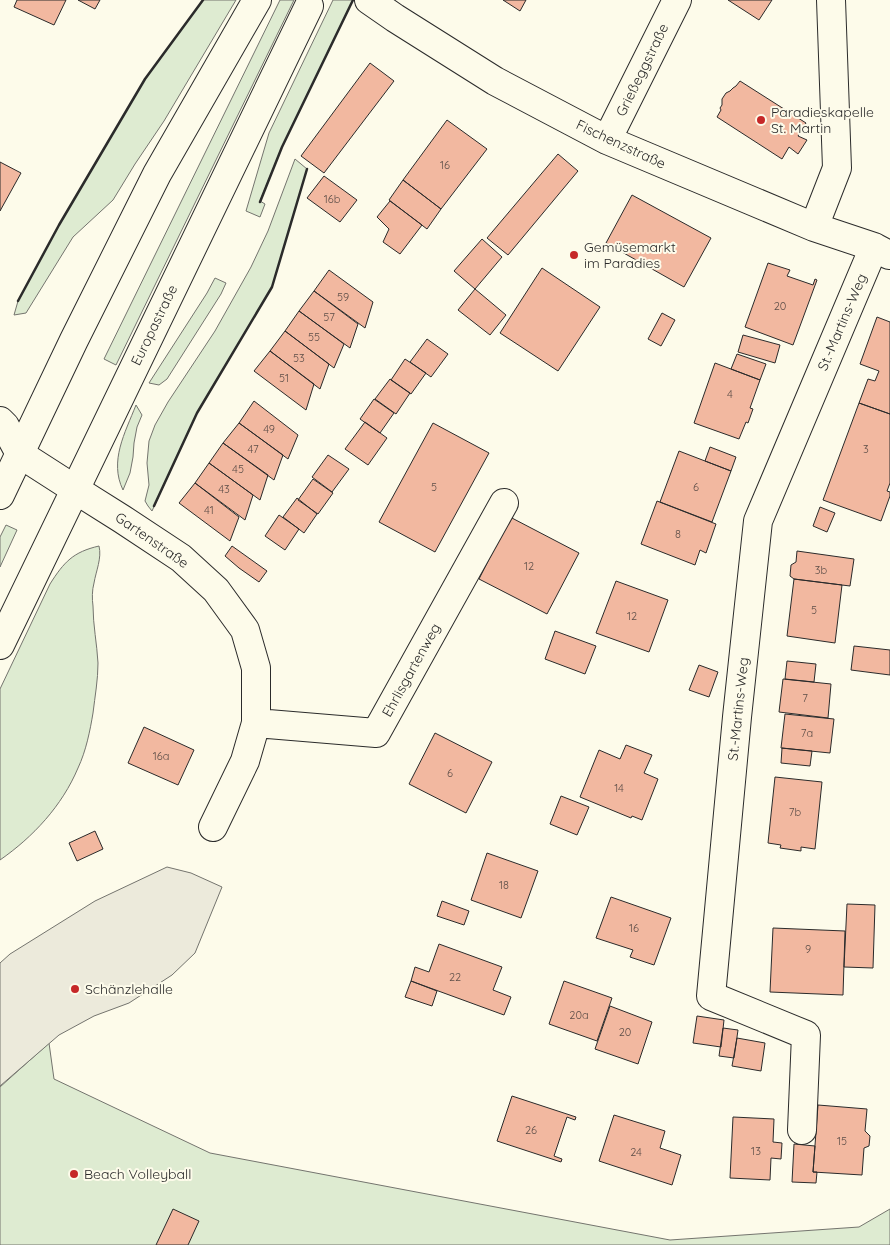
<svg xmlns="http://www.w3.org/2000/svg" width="890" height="1245" font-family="Quicksand,sans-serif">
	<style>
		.green { fill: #deebd1; stroke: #74746e }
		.parking { fill: #eceadb; stroke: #74746e }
		.building { fill: #f2b8a0; stroke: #2b2b2b }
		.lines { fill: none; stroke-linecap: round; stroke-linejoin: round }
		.minor-casing { stroke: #2b2b2b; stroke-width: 30 }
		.primary-casing { stroke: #2b2b2b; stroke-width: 30 }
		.minor { stroke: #fdfbea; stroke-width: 28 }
		.primary { stroke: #fdfbea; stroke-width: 28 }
		.wall { stroke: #2b2b2b; stroke-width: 2.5 }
		.poi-dot { fill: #c62828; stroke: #fdfbea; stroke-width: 2 }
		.labels { text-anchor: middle; stroke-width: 4; stroke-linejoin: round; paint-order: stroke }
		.number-label { font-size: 11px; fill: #5d4e48 }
		.street-label { font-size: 14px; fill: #2b2b2b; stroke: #fdfbea }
		.poi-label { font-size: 14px; fill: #2b2b2b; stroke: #fdfbea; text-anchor: start }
	</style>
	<rect width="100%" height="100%" fill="#fdfbea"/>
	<path class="green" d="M203,0H236L164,121L135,164L113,200L73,237L26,313L14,315L18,301L59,225L145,79Z
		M280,0H294L116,365L104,359Z
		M333,0H353L282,147L260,201L265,204L260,217L246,211L269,133Z
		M295,159L307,169L272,287L197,413L152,511L148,506L145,501L149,485L147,463L149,441L155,425L168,402L215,331L251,267L268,231Z
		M215,278L226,283L221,294L167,379L159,385L149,383L207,293Z
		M136,405L142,415L137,427L134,443L133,457L130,473L123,490C109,461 125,433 136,405Z
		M6,525L17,530L0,567V537Z
		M99,546C102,558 96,571 94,583C92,590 92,599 93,606C93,625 97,644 98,663C98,680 95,696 93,713C90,731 86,751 78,768C62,806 33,837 0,860V689L50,584C64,562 73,552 99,546Z
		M49,1043L54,1079L210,1153L670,1240L859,1227L890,1209V1245H0V1087Z"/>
	<path class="parking" d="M167,867L191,873L222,887L195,953L172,975L129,1003L94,1016L59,1035L0,1086V963L10,954L95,901Z"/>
	<path class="building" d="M17,0H66L54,25L14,7Z
		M78,0H100L95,9Z
		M503,0H526L520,11Z
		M728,0H772L759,20Z
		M370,63L394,81L324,173L301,156Z
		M740,81L806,123L798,136L807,140L798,154L789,147L782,159L717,117L721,110L720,108L722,105V99L726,93L730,91L733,88L736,86Z
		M447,120L487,149L441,209L403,180Z
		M558,154L578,171L508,255L487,238Z
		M0,162L21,173L0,211Z
		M324,176L357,200L340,222L307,198Z
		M403,180L441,209L427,229L389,200Z
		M632,195L711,238L684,287L606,243Z
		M390,201L422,225L400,254L383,242L389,229L377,217Z
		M482,239L502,257L475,289L454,271Z
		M768,263L790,270L787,276L813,285L815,279L817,280L793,345L745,327Z
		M542,268L600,307L558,371L500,333Z
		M329,270L373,302L365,328L314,291Z
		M475,289L506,315L490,335L458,310Z
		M314,291L358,324L350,348L299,311Z
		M299,311L344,344L334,368L285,331Z
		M662,313L675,320L661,346L648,339Z
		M877,317L890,322V414L859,403L868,379L875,381L879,371L860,364Z
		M285,331L329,364L320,389L270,351Z
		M743,335L780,345L775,363L738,352Z
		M427,339L448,354L431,377L410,362Z
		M270,351L314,384L306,410L254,371Z
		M737,354L766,364L760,380L731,369Z
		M405,359L426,373L411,394L391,380Z
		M715,363L760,380L750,408L753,409L748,423L746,422L739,439L694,423Z
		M390,379L410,393L396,414L375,399Z
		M374,399L394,413L380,433L360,419Z
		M254,401L298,435L288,459L239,423Z
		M859,403L890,414V483L887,491L890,492V496L881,521L823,500Z
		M365,422L387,438L368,465L345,449Z
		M239,423L283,455L274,480L223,443Z
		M433,423L489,453L435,552L379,522Z
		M223,443L268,475L260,500L209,463Z
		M710,447L736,457L731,471L705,461Z
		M679,451L731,471L712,522L660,502Z
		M328,455L349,469L332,492L312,477Z
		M209,463L253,495L245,520L195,483Z
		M313,479L333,493L318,514L298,500Z
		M195,483L239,517L230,541L179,503Z
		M297,498L317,514L304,533L283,517Z
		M657,501L716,524L706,553L700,550L695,565L641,544Z
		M820,507L835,513L827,532L813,526Z
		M279,515L299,529L285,550L265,536Z
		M510,517L579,553L547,614L479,579Z
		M232,546L267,571L259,582L239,568L225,556Z
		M797,551L854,559L850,586L794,579L790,576L791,565L796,562Z
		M794,579L842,585L835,643L787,636Z
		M616,581L668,600L649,652L596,633Z
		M555,631L596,646L585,674L545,659Z
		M854,646L890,650V675L851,670Z
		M787,661L816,664L814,682L785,679Z
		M699,665L718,672L709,697L689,690Z
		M783,679L831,684L828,718L779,712Z
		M785,714L834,719L830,753L781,748Z
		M144,727L194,750L178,785L128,763Z
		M435,733L492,762L466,813L409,784Z
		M626,745L652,755L644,773L658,779L642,820L632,816L631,818L580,797L599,750L620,759Z
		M782,748L812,751L810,766L781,763Z
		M775,777L822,782L815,849L801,847V851L780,848L781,845L768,843Z
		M561,796L589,807L577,835L550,824Z
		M95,831L103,849L77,861L69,843Z
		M487,853L538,871L521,918L471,900Z
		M611,897L671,918L654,965L630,957L633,950L596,938Z
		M442,901L469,911L464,925L437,916Z
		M847,904L875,905L873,968L844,967Z
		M773,928L845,931L843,995L770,992Z
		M439,944L502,967L493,990L511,997L504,1015L411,981L415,967L429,972Z
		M411,981L437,991L432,1006L405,997Z
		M564,981L612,998L597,1041L549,1024Z
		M610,1006L652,1022L638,1064L595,1049Z
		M697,1016L724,1020L721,1047L693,1043Z
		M723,1028L738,1030L734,1058L719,1056Z
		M737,1038L765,1043L761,1071L732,1066Z
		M512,1096L576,1117L575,1120L567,1117L554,1156L562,1159L561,1162L497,1141Z
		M818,1105L867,1109L865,1131L870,1136L869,1146L864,1148L862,1175L813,1172Z
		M614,1115L665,1131L660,1148L681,1155L672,1185L599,1161Z
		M733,1117L774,1119L773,1142L782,1143L781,1159L771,1158L770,1180L730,1178Z
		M794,1144L815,1146L813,1172H817L816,1183L792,1182Z
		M173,1209L199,1221L188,1245H156Z"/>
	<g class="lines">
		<defs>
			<path id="minor" d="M369,0L395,18L495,81L607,140L814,227L874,247L889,255
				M607,140L677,0
				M814,227L837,168L831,0
				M0,421L5,426L20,454L76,490L122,519L181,558L216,590L245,630L256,668V723L245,761L213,827
				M256,723L376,733L504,503
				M802,1130L806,1035L711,996L737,717L758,521L874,247"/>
			<path id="primary" d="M0,495L74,340L157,174L257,0
				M0,645L309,6"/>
		</defs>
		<use href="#minor" class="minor-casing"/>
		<use href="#primary" class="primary-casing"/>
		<use href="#minor" class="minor"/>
		<use href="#primary" class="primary"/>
		<path class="wall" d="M260,202L282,147L353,0
			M18,301L59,225L145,79L203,0
			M154,506L197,413L272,287L307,169"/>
	</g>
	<g class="poi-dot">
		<circle cx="761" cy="120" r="5"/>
		<circle cx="574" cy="255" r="5"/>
		<circle cx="75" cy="989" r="5"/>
		<circle cx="74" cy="1174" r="5"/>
	</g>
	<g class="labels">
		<g class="number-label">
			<text x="445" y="169">16</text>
			<text x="332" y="203">16b</text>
			<text x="343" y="301">59</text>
			<text x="780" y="310">20</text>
			<text x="329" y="321">57</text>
			<text x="314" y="341">55</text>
			<text x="299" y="362">53</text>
			<text x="284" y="382">51</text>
			<text x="730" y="398">4</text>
			<text x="269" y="433">49</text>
			<text x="253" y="453">47</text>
			<text x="866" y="453">3</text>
			<text x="238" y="473">45</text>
			<text x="434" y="491">5</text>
			<text x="696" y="491">6</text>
			<text x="224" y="493">43</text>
			<text x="209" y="514">41</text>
			<text x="678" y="538">8</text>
			<text x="529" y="570">12</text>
			<text x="821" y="574">3b</text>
			<text x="814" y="614">5</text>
			<text x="632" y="620">12</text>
			<text x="805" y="702">7</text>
			<text x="807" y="737">7a</text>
			<text x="161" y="760">16a</text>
			<text x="450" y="777">6</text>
			<text x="619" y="792">14</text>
			<text x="795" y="816">7b</text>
			<text x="504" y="889">18</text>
			<text x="634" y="932">16</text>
			<text x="808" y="953">9</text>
			<text x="455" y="981">22</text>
			<text x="579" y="1019">20a</text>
			<text x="625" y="1036">20</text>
			<text x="531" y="1134">26</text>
			<text x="842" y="1145">15</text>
			<text x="756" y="1155">13</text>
			<text x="636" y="1156">24</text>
		</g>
		<g class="street-label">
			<text transform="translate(642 70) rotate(-64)" y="5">Grießeggstraße</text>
			<text transform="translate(621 144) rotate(25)" y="5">Fischenzstraße</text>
			<text transform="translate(842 322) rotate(-67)" y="5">St.-Martins-Weg</text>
			<text transform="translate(154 325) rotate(-64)" y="5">Europastraße</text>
			<text transform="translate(152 540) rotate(35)" y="5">Gartenstraße</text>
			<text transform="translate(411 670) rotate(-61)" y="5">Ehrlisgartenweg</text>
			<text transform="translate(738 709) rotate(-84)" y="5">St.-Martins-Weg</text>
		</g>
		<g class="poi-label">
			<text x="771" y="117">Paradieskapelle<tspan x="771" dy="16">St. Martin</tspan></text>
			<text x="584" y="252">Gemüsemarkt<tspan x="584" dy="16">im Paradies</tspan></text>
			<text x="85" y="994">Schänzlehalle</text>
			<text x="84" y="1179">Beach Volleyball</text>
		</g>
	</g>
</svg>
